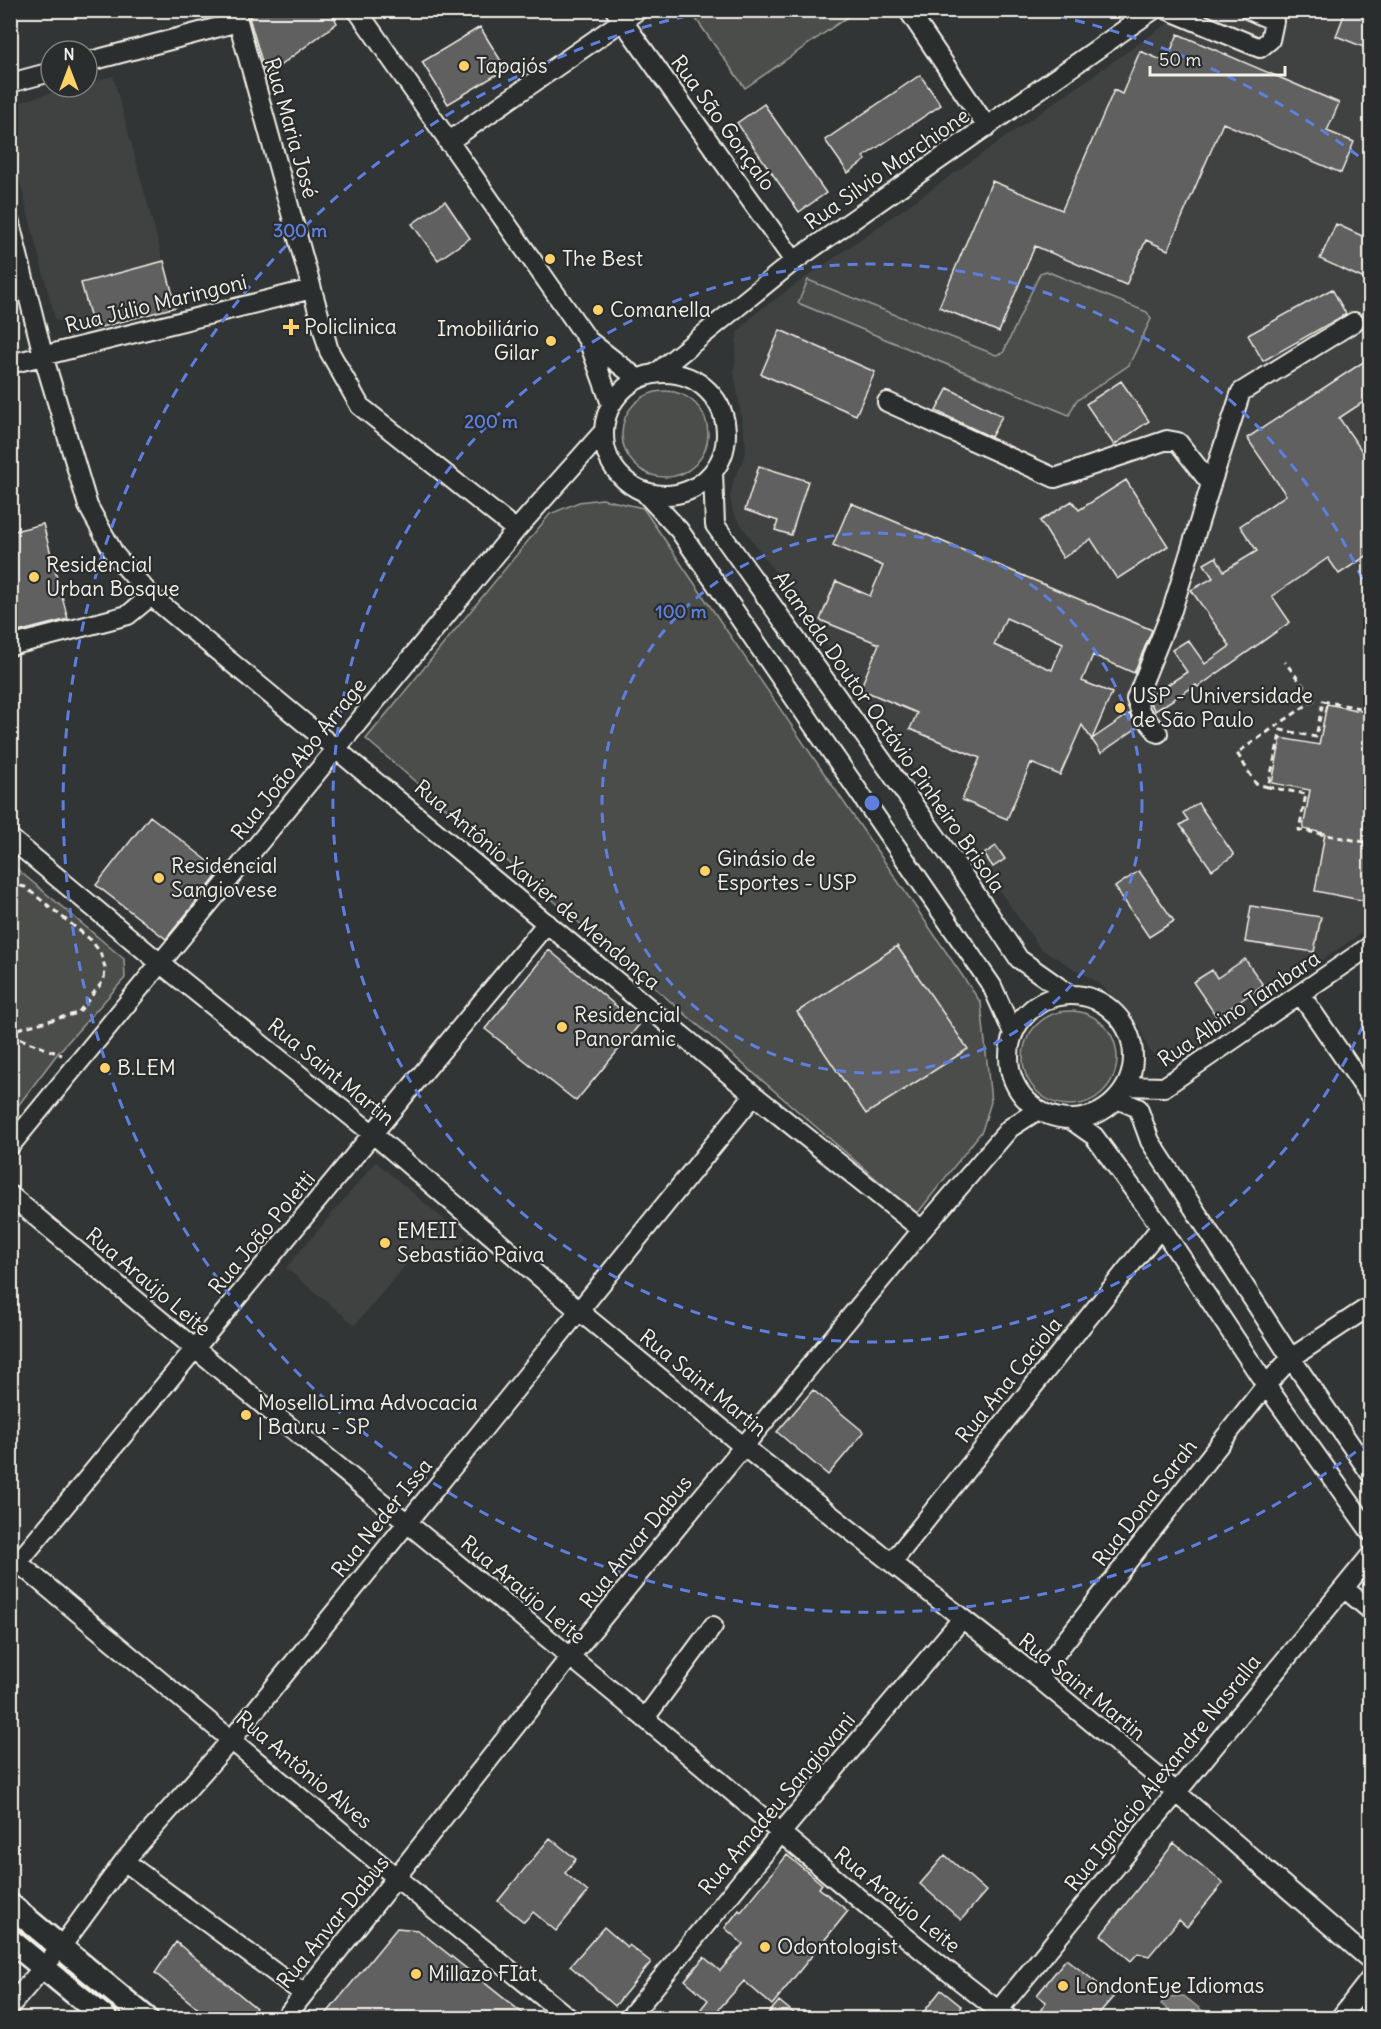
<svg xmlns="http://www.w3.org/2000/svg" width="1381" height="2029" font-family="Delius,sans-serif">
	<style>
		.built { fill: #404242 }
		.green { fill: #4b4d4c; stroke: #a09f9a; stroke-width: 1.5 }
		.water { fill: #727370; stroke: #a6a5a0; stroke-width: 1.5 }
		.building { fill: #5f605f; stroke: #f4f1e8; stroke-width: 1.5; fill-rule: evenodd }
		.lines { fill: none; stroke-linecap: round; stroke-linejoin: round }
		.minor-casing { stroke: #f4f1e8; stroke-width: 22 }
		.major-casing { stroke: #f4f1e8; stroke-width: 27 }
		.path { stroke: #f4f1e8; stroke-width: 3; stroke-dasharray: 6 4.5; stroke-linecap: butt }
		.minor { stroke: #2a2d2e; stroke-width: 18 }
		.major { stroke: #2a2d2e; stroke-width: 22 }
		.ring { fill: none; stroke: #5e7fdd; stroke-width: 3; stroke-dasharray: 10 8 }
		.poi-dot { fill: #ffd166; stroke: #2a2d2e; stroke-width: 2 }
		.labels { text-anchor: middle; stroke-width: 4.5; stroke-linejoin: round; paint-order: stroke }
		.poi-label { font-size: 21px; fill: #f4f1e8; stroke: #2a2d2e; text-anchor: start }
		.street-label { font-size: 21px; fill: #f4f1e8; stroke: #2a2d2e }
		.centre { fill: #5e7fdd; stroke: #2a2d2e; stroke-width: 3 }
		.ring-label { font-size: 18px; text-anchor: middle; font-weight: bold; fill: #5e7fdd; stroke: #2a2d2e; stroke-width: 4.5; stroke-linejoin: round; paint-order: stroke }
	</style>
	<rect width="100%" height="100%" fill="#323535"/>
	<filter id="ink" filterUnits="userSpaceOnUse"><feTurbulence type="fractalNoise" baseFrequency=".0167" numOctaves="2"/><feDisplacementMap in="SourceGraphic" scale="12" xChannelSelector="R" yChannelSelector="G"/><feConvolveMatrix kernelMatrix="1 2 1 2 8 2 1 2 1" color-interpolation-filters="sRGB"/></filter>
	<g filter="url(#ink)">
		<path class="built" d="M1185,11H1370V927L1171,1064L1159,1062L1148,1048L1139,1025L1100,984L1040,948L733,513L730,496L734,478L743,462L746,446L734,372L737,333L757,312Z
			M113,76L176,309L75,330L55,319L11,148L10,105L71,87H87V83Z
			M376,1162L466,1238L443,1266L420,1248L355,1325L286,1268Z"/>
		<path class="green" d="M693,10H856V11L745,88L691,12Z
			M1046,271L1147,312L1151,319L1129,365L1076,401L1069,415L798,303L808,280L996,355L1003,353L1040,273Z
			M622 434a43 43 0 1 1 86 0a43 43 0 1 1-86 0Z
			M602,499L643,508L981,1003L991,1102L982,1131L917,1214L366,739L550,514L579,502Z
			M11,864L124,959L125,978L58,1053L11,1115Z
			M1023 1058a47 47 0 1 1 94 0a47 47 0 1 1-94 0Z"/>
		<path class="water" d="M1184,1996L1204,2012L1198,2018H1178L1161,2004L1168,1997Z"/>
		<path class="building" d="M261,10H330L337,23L266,76L249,17Z
			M1346,10H1371V50L1336,36Z
			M480,27L506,69L448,104L422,62Z
			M1178,34L1339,103L1327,131L1354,142L1341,173L1223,123L1168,250L1146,240L1126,285L1035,246L999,332L939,307L992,181L1062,210L1114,90L1122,94L1140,51L1166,62Z
			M920,75L941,105L863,157L866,160L848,173L825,140Z
			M764,104L826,193L799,212L737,123Z
			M445,201L470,238L438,260L412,224Z
			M1336,224L1371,240V282L1320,259Z
			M164,261L176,307L94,329L81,283Z
			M1332,289L1346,314L1263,361L1248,335Z
			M780,330L875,372L856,415L761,374Z
			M1371,357V397L1339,418L1371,464V553L1339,574L1328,558L1272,596L1290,622L1198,687L1196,685L1155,711L1149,701V697L1187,672L1172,650L1188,640L1205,664L1230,646L1191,590L1213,578L1204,564L1216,557L1224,571L1257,551L1240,526L1286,495L1247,438Z
			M1121,381L1149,421L1114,445L1086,404Z
			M948,388L1002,416L991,437L936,411Z
			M759,466L808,481L791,535L775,530L778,521L745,510Z
			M1126,480L1168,546L1117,579L1091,539L1063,558L1040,521L1072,501L1079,510Z
			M851,503L1152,630L1134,673L1093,655L1082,681L1112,693L1092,739L1129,714L1138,727L1101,753L1082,725L1060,775L1031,763L1007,819L962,800L980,758L910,729L917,713L860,689L879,644L820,620L836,581L870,596L883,566L833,545ZM1006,618L1063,643L1052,670L994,645Z
			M43,524L68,619L10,634V532Z
			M1327,704L1371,713V902L1315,891L1325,833L1303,829L1310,790L1272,783L1281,738L1319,745Z
			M1198,803L1234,855L1212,870L1180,825L1188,820L1183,813Z
			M150,816L221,871L166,939L96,885Z
			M996,846L1005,859L993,867L984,854Z
			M1139,871L1174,921L1149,937L1115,887Z
			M1251,906L1321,917L1314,952L1245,942Z
			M897,946L968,1049L866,1114L797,1012Z
			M549,950L639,1025L576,1101L485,1029Z
			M1245,959L1263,985L1217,1017L1193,982L1212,970L1217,978Z
			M813,1390L864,1432L828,1475L777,1432Z
			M550,1838L576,1859L565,1873L588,1892L556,1931L533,1912L524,1922L498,1901Z
			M1174,1843L1223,1883L1187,1927L1179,1920L1149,1956L1138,1953L1131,1961L1101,1935Z
			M787,1855L822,1884L819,1888L848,1911L772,2005L744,1981L710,2019H693L708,2000L685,1980L704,1957L720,1971L743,1944L725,1928L739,1910L741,1912Z
			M945,1855L986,1891L961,1920L920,1884Z
			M604,1927L627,1947L629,1945L651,1962L615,2006L570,1966Z
			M397,1928L418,1930L530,2019H322Z
			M176,1942L256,2008L248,2019H220L212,2011L207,2016L155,1973Z
			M1066,1959L1114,1996L1094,2019H1050L1040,2011L1046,2002L1037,1995Z
			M941,1990L962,2007L953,2019H918Z
			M779,2001L801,2019H764Z"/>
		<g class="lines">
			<defs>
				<path id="minor" d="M235,10L329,351L360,406L516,530
					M357,10L588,340L611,404
					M615,10L794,261
					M908,10L987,127
					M1168,10L1260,48L1270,40L1274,21L1249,10
					M87,62L238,22
					M10,83L51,72
					M448,142L638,10
					M10,223L43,355L88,506L115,555L151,596L754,1095L922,1230
					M588,340L638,379
					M10,364L312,289
					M604 434a61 61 0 1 1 122 0a61 61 0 1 1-122 0Z
					M655,374L794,261L1153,10
					M887,402L1055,478L1167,440L1178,442L1211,484L1172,610L1136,699L1141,713L1158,733
					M713,472L715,525L957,866L1019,959L1070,995
					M1211,484L1241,392L1354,322
					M644,492L679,530L992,986L1013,1033
					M10,646L128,615L151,596
					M10,838L160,963L373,1134L578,1310L743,1446L1037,1677L1176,1792L1370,1960
					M1301,995L1370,1096
					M1009 1057a62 62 0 1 1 124 0a62 62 0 1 1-124 0Z
					M1126,1086L1164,1087L1370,946
					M1117,1099L1138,1108L1150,1141L1291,1358L1370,1473
					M1070,1119L1094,1136L1161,1227L1266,1385L1370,1531
					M10,1146L516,530L603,432
					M10,1195C219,1371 432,1542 642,1716C764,1817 882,1922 1008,2018
					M10,1556L438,1912L569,2018
					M893,1561L1161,1227
					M10,1572L547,923
					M1344,1588L1370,1610
					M1037,1677L1266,1385L1291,1358L1370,1306
					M645,1718L713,1626
					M124,1861L304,1994
					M10,2006L61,1947L124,1861L232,1739L754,1095
					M285,2018L570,1657L922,1230L1010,1128L1038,1110
					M629,2018L780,1834L961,1620
					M992,2018L1370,1556
					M1340,2018L1370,1979"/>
				<path id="major" d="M10,1905L146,2018
					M10,1940L105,2018"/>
			</defs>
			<use href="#minor" class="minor-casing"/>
			<use href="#major" class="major-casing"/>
			<path class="path" d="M1370,710L1323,701L1316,737L1281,730L1268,787L1306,794L1299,830L1370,843
				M1268,787L1256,784L1237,753L1314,700L1285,662
				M10,884L25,887L91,940L100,952L105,967L104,980L78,1013L10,1031
				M10,1035L62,1055"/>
			<use href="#minor" class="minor"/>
			<use href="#major" class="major"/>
		</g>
	</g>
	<g class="ring">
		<circle cx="872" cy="803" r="270"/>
		<path d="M1370 1009A539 539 0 1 1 1370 597"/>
		<path d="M1370 1441A809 809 0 1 1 704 12M1040 12A809 809 0 0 1 1370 165"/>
	</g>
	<g class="poi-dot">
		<circle cx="464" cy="66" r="6"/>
		<circle cx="550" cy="259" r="6"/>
		<circle cx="598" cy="310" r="6"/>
		<path d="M288 318h6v6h6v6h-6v6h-6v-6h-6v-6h6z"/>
		<circle cx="551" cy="341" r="6"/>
		<circle cx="34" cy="577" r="6"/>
		<circle cx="1120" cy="708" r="6"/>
		<circle cx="705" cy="871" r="6"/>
		<circle cx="159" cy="878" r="6"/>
		<circle cx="562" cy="1027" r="6"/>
		<circle cx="105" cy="1068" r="6"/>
		<circle cx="385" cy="1243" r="6"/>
		<circle cx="246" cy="1415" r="6"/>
		<circle cx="765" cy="1947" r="6"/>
		<circle cx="416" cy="1974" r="6"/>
		<circle cx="1063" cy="1986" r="6"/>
	</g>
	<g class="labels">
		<g class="poi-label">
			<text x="476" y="73">Tapajós</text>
			<text x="562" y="266">The Best</text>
			<text x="610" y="317">Comanella</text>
			<text x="304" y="334">Policlinica</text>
			<text x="539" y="336" text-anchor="end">Imobiliário<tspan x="539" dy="24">Gilar</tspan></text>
			<text x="46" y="572">Residencial<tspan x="46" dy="24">Urban Bosque</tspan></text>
			<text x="1132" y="703">USP - Universidade<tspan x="1132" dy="24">de São Paulo</tspan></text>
			<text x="717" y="866">Ginásio de<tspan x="717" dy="24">Esportes - USP</tspan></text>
			<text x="171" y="873">Residencial<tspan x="171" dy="24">Sangiovese</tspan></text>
			<text x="574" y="1022">Residencial<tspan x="574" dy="24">Panoramic</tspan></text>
			<text x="117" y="1075">B.LEM</text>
			<text x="397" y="1238">EMEII<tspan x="397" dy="24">Sebastião Paiva</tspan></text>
			<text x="258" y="1410">MoselloLima Advocacia<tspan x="258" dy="24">| Bauru - SP</tspan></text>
			<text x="777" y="1954">Odontologist</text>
			<text x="428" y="1981">Millazo FIat</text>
			<text x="1075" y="1993">LondonEye Idiomas</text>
		</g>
		<g class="street-label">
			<text transform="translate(723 123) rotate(54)" y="7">Rua São Gonçalo</text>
			<text transform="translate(291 128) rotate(74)" y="7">Rua Maria José</text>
			<text transform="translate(887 169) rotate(-35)" y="7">Rua Silvio Marchione</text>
			<text transform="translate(156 304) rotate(-14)" y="7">Rua Júlio Maringoni</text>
			<text transform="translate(889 732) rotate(55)" y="7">Alameda Doutor Octávio Pinheiro Brisola</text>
			<text transform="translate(299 759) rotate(-51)" y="7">Rua João Abo Arrage</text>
			<text transform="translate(537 885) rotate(40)" y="7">Rua Antônio Xavier de Mendonça</text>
			<text transform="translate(1239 1009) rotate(-34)" y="7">Rua Albino Tambara</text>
			<text transform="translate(331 1072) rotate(39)" y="7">Rua Saint Martin</text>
			<text transform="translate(262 1233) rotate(-50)" y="7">Rua João Poletti</text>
			<text transform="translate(148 1282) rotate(40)" y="7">Rua Araújo Leite</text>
			<text transform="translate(1009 1380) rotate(-51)" y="7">Rua Ana Caciola</text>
			<text transform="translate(703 1383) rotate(39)" y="7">Rua Saint Martin</text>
			<text transform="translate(1145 1503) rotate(-52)" y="7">Rua Dona Sarah</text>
			<text transform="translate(382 1518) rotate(-51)" y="7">Rua Neder Issa</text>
			<text transform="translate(636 1542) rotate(-51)" y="7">Rua Anvar Dabus</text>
			<text transform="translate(523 1590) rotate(40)" y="7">Rua Araújo Leite</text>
			<text transform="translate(1082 1687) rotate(39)" y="7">Rua Saint Martin</text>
			<text transform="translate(304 1770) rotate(40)" y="7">Rua Antônio Alves</text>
			<text transform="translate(1163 1773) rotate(-51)" y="7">Rua Ignácio Alexandre Nasralla</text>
			<text transform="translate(777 1804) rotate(-50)" y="7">Rua Amadeu Sangiovani</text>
			<text transform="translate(897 1900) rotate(39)" y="7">Rua Araújo Leite</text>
			<text transform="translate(333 1922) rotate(-51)" y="7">Rua Anvar Dabus</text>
		</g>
	</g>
	<circle cx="872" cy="803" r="9" class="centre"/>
	<g class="ring-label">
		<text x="300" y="237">300 m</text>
		<text x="491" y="428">200 m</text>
		<text x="681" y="618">100 m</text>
	</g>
	<rect width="1381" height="2029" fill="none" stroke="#2a2d2e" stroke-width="36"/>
	<rect x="18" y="18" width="1345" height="1993" fill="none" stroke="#f4f1e8" stroke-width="2" filter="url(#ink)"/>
	<g transform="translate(69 69)"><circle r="28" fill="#2a2d2e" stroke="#7b7b78" stroke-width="1.5"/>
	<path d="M0-4.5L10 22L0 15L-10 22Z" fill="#ffd166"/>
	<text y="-9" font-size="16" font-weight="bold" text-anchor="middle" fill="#f4f1e8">N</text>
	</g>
	<path d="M1150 66v9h135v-9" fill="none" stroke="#f4f1e8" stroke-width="3"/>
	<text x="1159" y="66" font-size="18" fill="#f4f1e8" stroke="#2a2d2e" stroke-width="4.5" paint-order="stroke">50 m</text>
</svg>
